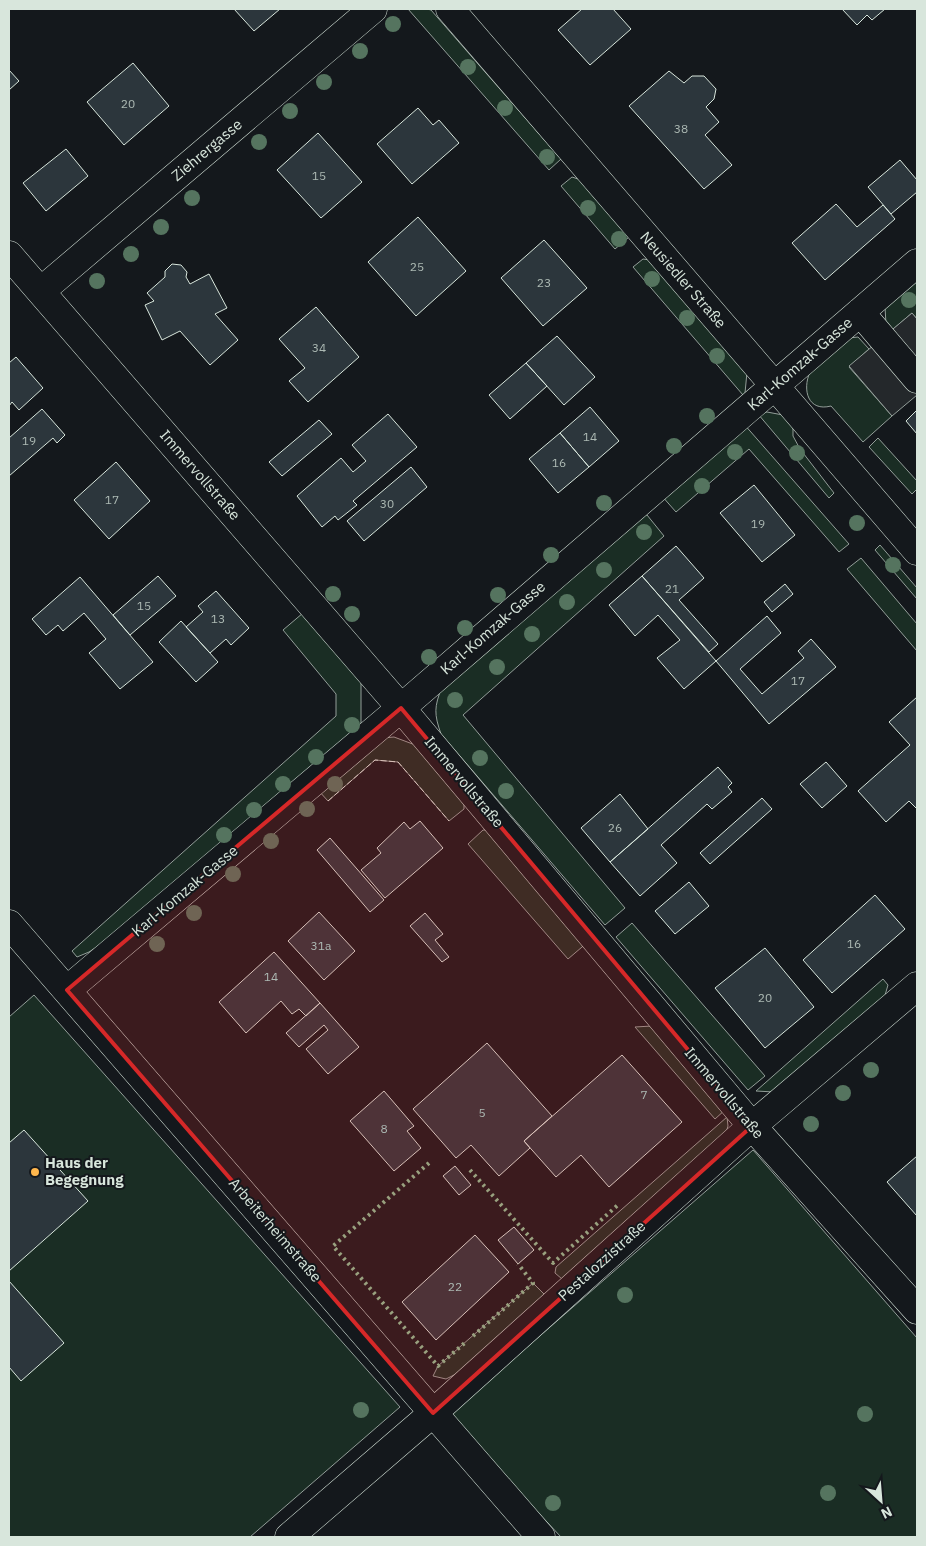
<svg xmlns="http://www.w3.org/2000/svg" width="926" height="1546" font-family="'IBM Plex Sans',sans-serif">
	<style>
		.green { fill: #1a2d24; stroke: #939e99 }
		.parking { fill: #24282b; stroke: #939e99 }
		.building { fill: #2c363c; stroke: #d8e6dc }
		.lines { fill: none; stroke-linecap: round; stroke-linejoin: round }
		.minor-casing { stroke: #d8e6dc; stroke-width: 29 }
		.minor { stroke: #14181c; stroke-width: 28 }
		.hedge { stroke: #8ac095; stroke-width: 4; stroke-dasharray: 2.5 4; stroke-linecap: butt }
		.fence { stroke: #d8e6dc; stroke-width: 1; stroke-dasharray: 6 2.5; stroke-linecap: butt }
		.tree { fill: #55745f }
		.marked { fill: #d62828; fill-opacity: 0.2; stroke: #d62828; stroke-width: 4; stroke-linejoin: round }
		.poi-dot { fill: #ffb74d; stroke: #14181c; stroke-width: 2 }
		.labels { text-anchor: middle; stroke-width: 4; stroke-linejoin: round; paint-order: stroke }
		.number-label { font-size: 12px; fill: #adbab4 }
		.street-label { font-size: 15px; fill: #d8e6dc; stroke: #14181c }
		.poi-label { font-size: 15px; font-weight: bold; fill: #d8e6dc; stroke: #14181c; text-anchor: start }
	</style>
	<rect width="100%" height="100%" fill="#14181c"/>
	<path class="green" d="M408,9H427L431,10L561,159L549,170Z
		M572,177L581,180L629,237L615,249L561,186Z
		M643,259L650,260L747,372L745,393L743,395L633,267Z
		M917,280V319L912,313L892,330L886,324L885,307Z
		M858,337L869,349L849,367L892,416L863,442L831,406C808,412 802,390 810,372L849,338Z
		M767,412L783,415L793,426V436L800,449L834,493L829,498L758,414Z
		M743,423L849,544L839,552L749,449L676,512L661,495Z
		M878,438L917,481V489L912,494L869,447Z
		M639,513L647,515L664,536L463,715L625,908L605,925L441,734C434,714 434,707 442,687Z
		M880,545L917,588V599L875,550Z
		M861,558L917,624V651L847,569Z
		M303,613L361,679V724L128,926L89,952L77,957L72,951L336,716V694L283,630Z
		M394,737L418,746L464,798V809L449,821L398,762L375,760L328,801L318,790L382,738Z
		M483,830H492L589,941L568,959L468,844Z
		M632,923L765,1076L748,1090L616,937Z
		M883,979L888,985L883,1002L774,1092L756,1091Z
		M34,995L400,1407L250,1537H9V1017Z
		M652,1026L726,1109L715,1119L635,1027Z
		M727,1117L728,1126L725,1136L562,1279L555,1273L556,1267Z
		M753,1150L917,1338V1537H561L448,1416Z
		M533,1283L547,1297L460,1372L446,1379L433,1376L438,1366Z"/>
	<path class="parking" d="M912,313L917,319V395L892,416L849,366Z"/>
	<path class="building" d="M234,9H280L254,31Z
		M582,9H613L631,29L590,65L558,30Z
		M842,9H885L872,20L867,15L857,25Z
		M133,63L169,106L124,145L87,102Z
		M9,70L19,81L9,90Z
		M669,71L684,83L692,76H704L716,89L714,99L706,107L719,122L705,135L732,165L704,189L629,106Z
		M418,108L433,125L439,120L459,143L412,184L377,144Z
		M318,133L362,182L321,218L277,170Z
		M66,149L88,176L46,211L23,183Z
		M900,160L917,180V192L891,214L868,187Z
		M836,204L857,227L883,205L895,219L825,280L792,243Z
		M418,217L466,271L416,316L368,262Z
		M544,240L587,288L543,326L501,278Z
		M172,264L181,265L187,272L186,277L190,284L209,274L227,308L215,314L238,340L210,365L180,331L162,340L145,305L154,301L147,293L165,277V271Z
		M316,307L359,357L308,402L289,381L305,368L279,339Z
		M557,336L595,377L564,405L526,363Z
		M16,357L43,388L19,410L12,402L9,406V363Z
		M526,363L547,386L510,419L489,395Z
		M590,407L619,441L589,467L560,433Z
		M42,409L65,435L57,443L53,438L9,476V438Z
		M917,410V434L906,421Z
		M388,414L417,447L353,501L357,505L338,520L335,516L322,527L297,496L341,458L353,472L366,461L352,445Z
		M319,420L332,434L282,476L269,462Z
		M560,433L589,467L558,493L529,459Z
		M116,462L150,501L109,539L74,500Z
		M411,467L427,487L364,541L347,521Z
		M754,485L795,535L762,562L720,513Z
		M676,546L704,578L679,600L718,644L709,652L642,576Z
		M158,576L176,596L130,635L113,615Z
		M642,576L716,661L684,689L657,658L680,640L658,615L635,636L609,605Z
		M80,577L153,662L120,689L89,653L106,639L84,613L63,631L58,625L46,635L32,619Z
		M785,584L793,594L772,612L764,602Z
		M216,591L249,628L231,645L226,639L210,653L186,627L203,612L198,606Z
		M767,616L781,633L740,669L762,694L804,658L798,651L811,639L836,667L769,724L716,661Z
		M181,621L218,662L196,682L159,642Z
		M917,697V806L916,808L909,801L886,822L858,791L910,745L889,722Z
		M826,762L847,786L822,808L800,784Z
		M718,767L732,783L728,787L732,792L712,809L707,804L661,845L677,863L640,896L610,862Z
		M620,794L648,829L610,862L581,828Z
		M762,798L772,809L710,864L700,853Z
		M420,821L443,848L385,898L361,870L381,853L377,848L404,822L410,829Z
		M330,838L384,900L370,912L317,850Z
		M689,882L709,906L675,934L655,911Z
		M875,895L905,929L832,993L803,960Z
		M319,912L355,951L324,980L288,941Z
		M425,913L443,934L435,940L449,957L442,962L410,926Z
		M765,948L814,1007L765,1048L715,988Z
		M274,952L320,1003L306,1016L299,1009L292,1014L281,1001L246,1033L219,1002Z
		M320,1003L359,1047L328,1074L306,1049L328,1030L324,1025L299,1047L286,1033Z
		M487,1043L552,1116L524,1141L530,1148L499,1176L471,1145L456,1158L413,1109Z
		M622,1055L682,1122L609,1187L581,1155L556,1177L524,1141Z
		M384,1091L414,1126L407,1131L421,1148L394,1171L350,1121Z
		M24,1130L88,1201L9,1271V1143Z
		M917,1156V1216L887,1182Z
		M455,1166L471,1185L459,1195L443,1176Z
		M514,1227L534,1250L518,1264L498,1240Z
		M475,1235L509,1272L436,1340L402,1302Z
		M9,1281L64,1343L21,1381L9,1367Z"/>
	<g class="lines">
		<defs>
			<path id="minor" d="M450,9L917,551
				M9,255L401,708L752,1126L917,1310
				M41,291L373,9
				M860,312L917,379
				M9,924L541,1537
				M67,990L401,708L917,263
				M289,1537L433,1413L752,1126L917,986"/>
		</defs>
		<use href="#minor" class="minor-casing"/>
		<use href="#minor" class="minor"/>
		<path class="hedge" d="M429,1163L333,1246L438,1366L467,1341
			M470,1170L553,1263L619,1204
			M473,1336L533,1283L518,1264"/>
		<path class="fence" d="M328,801L375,760L398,762L449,821"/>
	</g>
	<g class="tree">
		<circle cx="393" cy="24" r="8"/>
		<circle cx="360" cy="51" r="8"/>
		<circle cx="468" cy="67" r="8"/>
		<circle cx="324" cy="82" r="8"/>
		<circle cx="505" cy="108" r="8"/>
		<circle cx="290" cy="111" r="8"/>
		<circle cx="259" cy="142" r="8"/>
		<circle cx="547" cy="157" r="8"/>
		<circle cx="192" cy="198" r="8"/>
		<circle cx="588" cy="208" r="8"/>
		<circle cx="161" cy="227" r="8"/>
		<circle cx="619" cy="239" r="8"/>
		<circle cx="131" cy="254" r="8"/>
		<circle cx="652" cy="279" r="8"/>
		<circle cx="97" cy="281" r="8"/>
		<circle cx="909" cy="300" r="8"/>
		<circle cx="687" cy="318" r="8"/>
		<circle cx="717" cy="356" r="8"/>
		<circle cx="707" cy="416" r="8"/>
		<circle cx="674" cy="446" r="8"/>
		<circle cx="735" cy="452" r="8"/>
		<circle cx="797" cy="453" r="8"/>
		<circle cx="702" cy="486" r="8"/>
		<circle cx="604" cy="503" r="8"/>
		<circle cx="857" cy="523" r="8"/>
		<circle cx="644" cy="532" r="8"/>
		<circle cx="551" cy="555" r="8"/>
		<circle cx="893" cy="565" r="8"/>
		<circle cx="604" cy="570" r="8"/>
		<circle cx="333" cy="594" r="8"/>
		<circle cx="498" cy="595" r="8"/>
		<circle cx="567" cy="602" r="8"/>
		<circle cx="352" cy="614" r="8"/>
		<circle cx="465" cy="628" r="8"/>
		<circle cx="532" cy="634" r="8"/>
		<circle cx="429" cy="657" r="8"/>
		<circle cx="497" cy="667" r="8"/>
		<circle cx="455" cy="700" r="8"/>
		<circle cx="352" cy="725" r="8"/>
		<circle cx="316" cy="757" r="8"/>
		<circle cx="480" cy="758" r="8"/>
		<circle cx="283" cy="784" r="8"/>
		<circle cx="335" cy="784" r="8"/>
		<circle cx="506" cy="791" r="8"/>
		<circle cx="307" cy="809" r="8"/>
		<circle cx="254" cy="810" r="8"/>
		<circle cx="224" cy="835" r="8"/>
		<circle cx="271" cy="841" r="8"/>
		<circle cx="233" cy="874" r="8"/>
		<circle cx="194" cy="913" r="8"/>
		<circle cx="157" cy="944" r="8"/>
		<circle cx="871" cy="1070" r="8"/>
		<circle cx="843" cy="1093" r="8"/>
		<circle cx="811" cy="1124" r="8"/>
		<circle cx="625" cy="1295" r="8"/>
		<circle cx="361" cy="1410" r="8"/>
		<circle cx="865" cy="1414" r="8"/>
		<circle cx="828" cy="1493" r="8"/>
		<circle cx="553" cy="1503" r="8"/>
	</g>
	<path class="marked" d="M401,708L752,1126L433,1413L67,990Z"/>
	<circle class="poi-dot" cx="35" cy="1172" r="5"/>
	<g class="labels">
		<g class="number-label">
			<text x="128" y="108">20</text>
			<text x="681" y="133">38</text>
			<text x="319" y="180">15</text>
			<text x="417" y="271">25</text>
			<text x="544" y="287">23</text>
			<text x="319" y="352">34</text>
			<text x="590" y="441">14</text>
			<text x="29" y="445">19</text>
			<text x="559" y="467">16</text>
			<text x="112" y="504">17</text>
			<text x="387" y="508">30</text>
			<text x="758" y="528">19</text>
			<text x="672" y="593">21</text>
			<text x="144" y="610">15</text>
			<text x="218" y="623">13</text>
			<text x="798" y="685">17</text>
			<text x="615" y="832">26</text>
			<text x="854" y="948">16</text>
			<text x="321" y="950">31a</text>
			<text x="271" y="981">14</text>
			<text x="765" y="1002">20</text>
			<text x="644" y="1099">7</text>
			<text x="482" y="1117">5</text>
			<text x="384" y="1133">8</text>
			<text x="455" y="1291">22</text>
		</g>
		<g class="street-label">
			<text transform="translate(207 150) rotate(-40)" y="5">Ziehrergasse</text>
			<text transform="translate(683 280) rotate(49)" y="5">Neusiedler Straße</text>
			<text transform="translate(800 364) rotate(-41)" y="5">Karl-Komzak-Gasse</text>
			<text transform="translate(200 475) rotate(49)" y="5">Immervollstraße</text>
			<text transform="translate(493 628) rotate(-41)" y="5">Karl-Komzak-Gasse</text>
			<text transform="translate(464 782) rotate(50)" y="5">Immervollstraße</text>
			<text transform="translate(185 891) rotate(-40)" y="5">Karl-Komzak-Gasse</text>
			<text transform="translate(724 1093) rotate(50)" y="5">Immervollstraße</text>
			<text transform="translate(275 1230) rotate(49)" y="5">Arbeiterheimstraße</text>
			<text transform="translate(602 1261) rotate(-42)" y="5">Pestalozzistraße</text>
		</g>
		<g class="poi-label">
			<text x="45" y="1168">Haus der<tspan x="45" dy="17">Begegnung</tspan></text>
		</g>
	</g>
	<rect width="926" height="1546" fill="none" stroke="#d8e6dc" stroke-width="20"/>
	<g transform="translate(881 1501) rotate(154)" stroke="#14181c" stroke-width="4" paint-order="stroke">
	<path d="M0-4L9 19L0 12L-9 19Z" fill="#d8e6dc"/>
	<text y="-8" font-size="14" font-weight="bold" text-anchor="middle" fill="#d8e6dc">N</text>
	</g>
</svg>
